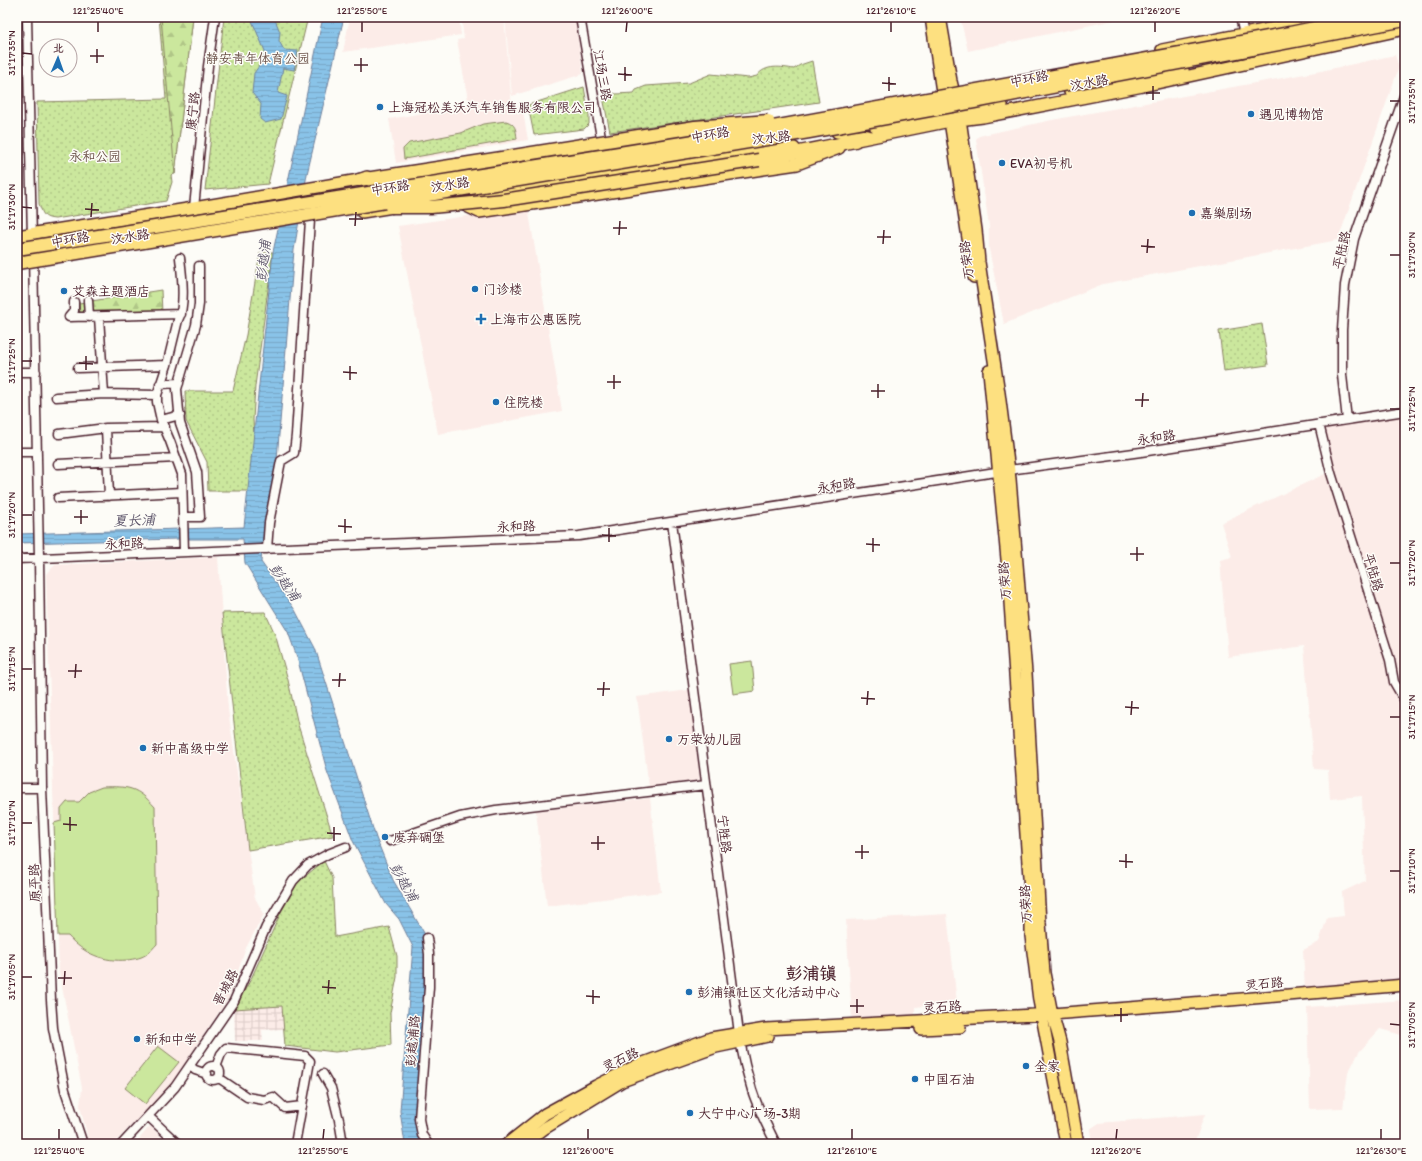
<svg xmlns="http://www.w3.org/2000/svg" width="1422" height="1161" font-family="Itim,'LXGW WenKai TC',sans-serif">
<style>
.built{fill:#fcece8}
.industrial{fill:url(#industrial-grid)}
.grass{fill:url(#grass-dots);stroke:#8a8364}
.forest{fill:url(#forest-firs);stroke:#8a8364}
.pitch{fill:#cbe79d;stroke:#8a8364}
.water{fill:url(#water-rules);stroke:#70819c}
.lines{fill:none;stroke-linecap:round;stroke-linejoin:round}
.minor-casing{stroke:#4a1f2b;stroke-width:11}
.major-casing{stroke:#4a1f2b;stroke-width:14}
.highway-casing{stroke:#4a1f2b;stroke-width:15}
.minor{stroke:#fdfcf7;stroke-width:8}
.major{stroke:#fde080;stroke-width:11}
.highway{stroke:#fde080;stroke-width:12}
.highway-bridge-casing{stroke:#4a1f2b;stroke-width:15;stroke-linecap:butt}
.highway-bridge{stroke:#fde080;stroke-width:12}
.ticks{fill:none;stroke:#4a1f2b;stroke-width:1.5}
.poi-dot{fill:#1f6fb2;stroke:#fdfcf7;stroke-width:1.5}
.labels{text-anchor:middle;stroke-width:3;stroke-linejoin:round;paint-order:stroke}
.park-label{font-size:13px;fill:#6a5148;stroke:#fdfcf7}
.street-label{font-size:13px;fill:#4a1f2b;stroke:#fdfcf7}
.poi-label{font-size:13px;fill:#4a1f2b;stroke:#fdfcf7;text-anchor:start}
.water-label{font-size:14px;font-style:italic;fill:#60586d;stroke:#fdfcf7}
.district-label{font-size:17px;font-weight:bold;fill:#4a1f2b;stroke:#fdfcf7}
.neatline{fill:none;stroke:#4a1f2b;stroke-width:1.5}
.ticks-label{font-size:10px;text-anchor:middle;fill:#4a1f2b}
</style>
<defs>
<pattern id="industrial-grid" width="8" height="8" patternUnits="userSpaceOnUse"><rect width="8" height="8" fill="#fcece8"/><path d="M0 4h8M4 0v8" fill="none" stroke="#dacac7"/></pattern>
<pattern id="grass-dots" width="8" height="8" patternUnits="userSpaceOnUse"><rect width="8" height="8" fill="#cbe79d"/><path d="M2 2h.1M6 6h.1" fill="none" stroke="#b0c687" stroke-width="1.8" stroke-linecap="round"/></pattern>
<pattern id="forest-firs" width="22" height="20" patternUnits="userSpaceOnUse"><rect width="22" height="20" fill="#cbe79d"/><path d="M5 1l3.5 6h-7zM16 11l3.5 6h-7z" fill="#b0c687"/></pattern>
<pattern id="water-rules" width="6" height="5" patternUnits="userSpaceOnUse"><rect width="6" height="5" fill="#89c3e8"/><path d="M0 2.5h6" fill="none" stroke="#78a7c7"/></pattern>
</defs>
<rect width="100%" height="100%" fill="#fdfcf7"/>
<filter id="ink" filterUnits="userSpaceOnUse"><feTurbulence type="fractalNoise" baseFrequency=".025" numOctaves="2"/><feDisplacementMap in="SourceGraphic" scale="8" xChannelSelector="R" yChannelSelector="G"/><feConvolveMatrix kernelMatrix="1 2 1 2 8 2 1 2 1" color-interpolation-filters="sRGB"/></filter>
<g filter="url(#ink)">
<path class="built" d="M350 17H459L461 35 343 52Z
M461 17H504L512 107 522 106 528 140 396 163 389 119 469 105 457 40 464 39Z
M505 17H575L583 74 512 96Z
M960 17H1129L968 51Z
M1395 55 1399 67 1338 240 1103 284 1004 324 989 249V226L976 139 979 136 1052 120 1321 71Z
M528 207 562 411 438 434 398 226Z
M1405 414V983L1305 991 1303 950 1319 942 1327 918 1344 916 1342 892 1365 881 1362 796 1330 799 1328 770 1314 769 1304 646 1228 657 1220 560 1232 557 1221 523 1327 473 1317 427Z
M218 557 228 709 255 898 264 914 246 948 229 997 168 1088 115 1142 109 1144H93L88 1139 80 1106 82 1088 59 972 46 574 55 565Z
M689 690 700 780 649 787 637 697Z
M650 798 661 892 547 906 536 811Z
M947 914 957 1003 915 1007V1015L852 1019 846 920Z
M1405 1000V1036L1380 1029 1359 1052 1348 1073 1343 1108 1310 1109 1307 1007Z
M1205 1114 1194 1144H1092L1090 1129 1099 1123Z
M150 1126 168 1144H135Z"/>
<path class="industrial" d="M282 1006 284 1029 262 1030 263 1041H235L234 1009Z"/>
<path class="grass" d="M159 17H193L175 174 171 175 172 182 166 201 55 219C43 218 43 214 39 204L37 102 166 99Z
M224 17H308L268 184 205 190Z
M1248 17H1275L1249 23Z
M812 61 819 102 610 132 603 97 609 92 616 94 634 93 636 90 646 86 689 83 711 74 748 78 757 76C765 64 782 67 794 69L800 65Z
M584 87 589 116V124L584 129 534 135 528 105Z
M506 121C516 124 516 130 517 139L404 159 403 149 409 143 461 133 483 124Z
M273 252 255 386 253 420 255 451 249 491H208L207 462 186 421 185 391H233L246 335 260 253Z
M1262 324 1268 365 1224 371 1219 331Z
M265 612 275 634 288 680 298 725 333 836 248 850 222 613Z
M324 861 332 878 335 937 389 927 397 956V977L390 1013 391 1045 335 1052 285 1046 282 1006 234 1009 251 979 281 912 298 882Z"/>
<path class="forest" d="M161 17H193L175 174Z
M161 290 162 313 80 314 79 303Z"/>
<path class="pitch" d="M752 661 755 691 733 694 729 664Z
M102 787C129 786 137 787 155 807L157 944C154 947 151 951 148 953 143 958 134 959 127 960 104 962 84 954 68 936H58L54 823 61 821V809L67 802H79L89 792Z
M158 1046 179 1062 145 1104 125 1088Z"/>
<path class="water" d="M253 17H274L280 32 279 41 284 50 298 51 294 70 283 68 278 93 287 96 281 119 265 123 260 119 261 104 252 93 254 73 262 62 265 51 252 21Z
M323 17H344L307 174 294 250 277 459 263 540 261 562 295 610 315 648 376 838 393 880 427 938 419 1119 428 1144H405L400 1111 413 947 399 919 386 904 353 841 327 771 297 657 288 632 245 563 243 539H178L17 543V534L244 527 273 252Z"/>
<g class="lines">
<g class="minor-casing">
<path id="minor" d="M27 17 32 238
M580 17 601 137
M1240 17 1244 34
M194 208 208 66 215 17
M33 255 39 558 42 788 51 1000 53 1028 65 1090 83 1144
M180 258C182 274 186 306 178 320L167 365 157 395V402L161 420 170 441 182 474 184 552
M88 300 89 317
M74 302V311L69 317 181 314
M99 317 104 394
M78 368 167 365
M17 372H36
M160 384 179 383
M56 397 104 394 157 395
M161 420 180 415
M1347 420 1342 375V330L1345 285 1354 239 1405 93
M1319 424 1331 473 1390 660 1394 682 1405 701
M106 428 109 496
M59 434 106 428 165 427
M17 452H37
M58 464 176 458
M58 498 182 492
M184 517H200L197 472 180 423 177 389 196 325 199 304V266
M672 522 740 1041C743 1058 747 1074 752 1090 758 1109 767 1126 776 1144
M267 549 269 523 281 461 294 453 296 435 310 220
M17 559 579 536 1009 470 1141 452 1405 411
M17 788H42
M390 841 460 817 496 810 706 785
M427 938 429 954V987L419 1119 422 1135 428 1144
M190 1066 195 1070 207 1074
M206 1073a7 7 0 1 1 14 0a7 7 0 1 1-14 0Z
M216 1067 221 1054 226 1048 305 1056 310 1061 295 1144
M323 1074 331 1088 339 1120 343 1144
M219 1078 247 1097 264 1100 273 1097 285 1108 302 1106
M148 1116 178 1144
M122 1144 175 1087 234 1001 266 927 293 881 308 865 328 854 346 847"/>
</g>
<g class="major-casing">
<path id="major" d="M931 17 942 92 946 102 950 121 974 277
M940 17 951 81 960 119 976 230 979 262 999 393 1010 479 1026 673 1040 923 1044 973 1051 1009 1060 1042 1078 1144
M1162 50 1330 17
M1070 92 1183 70
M966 112 1002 105
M875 126 949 115
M837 132 868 136
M646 141 724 130
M847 142 950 121 983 117 1143 86 1405 29
M371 181 387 183 456 171
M422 203 736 155 794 148
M460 203 479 212 797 164 839 148
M362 212 399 206
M17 236 194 208 359 180 367 177
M989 371 1007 559 1031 906V936L1039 1000 1066 1144
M921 1029 960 1027
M507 1144 545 1114 596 1086 638 1065 711 1038 766 1029 1052 1014 1218 1001 1405 985
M524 1144 545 1128 622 1081 716 1047 768 1036"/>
</g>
<g class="highway-casing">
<path id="highway" d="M759 160 855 141
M359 180 457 165"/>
</g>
<use href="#minor" class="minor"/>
<use href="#major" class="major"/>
<use href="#highway" class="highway"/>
<g class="highway-bridge-casing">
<path id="highway-bridge" d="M457 165 695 127 768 121
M391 207H431L504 200 759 160
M17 249 707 139 1290 33 1368 17
M17 263 809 132 974 102 1405 20"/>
</g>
<use href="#highway-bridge" class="highway-bridge"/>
</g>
</g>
<path class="ticks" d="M98 32V22M362 32V22M626 32 627 22M891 32V22M1155 32V22M22 53 32 54M90 56H104M97 63V49M354 65H368M361 72V58M618 74 632 75M625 81V67M882 83 896 84M889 91V77M1146 93H1160M1153 100V86M1390 101H1400M22 207 32 208M85 209 99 210M91 217 92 203M349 219H363M355 226 356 212M613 228H627M619 235 620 221M877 237H891M883 244 884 230M1141 246 1155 247M1147 253 1148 239M1390 255H1400M22 361H32M79 363 93 364M86 370V356M343 372 357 373M350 380V366M607 382H621M614 389V375M871 391H885M878 398V384M1135 400H1149M1142 407 1143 393M1390 409H1400M22 515H32M74 517H88M81 524V510M338 526 352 527M345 533V519M602 535 616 536M609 542V528M866 544 880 545M873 552V538M1130 554H1144M1137 561V547M1390 563H1400M22 669H32M68 671H82M75 678 76 664M332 680H346M339 687 340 673M597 689H610M603 696 604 682M861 698 875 699M867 705 868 691M1125 707 1139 708M1131 715 1132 701M1390 717H1400M22 823H32M63 824 77 825M70 831V817M327 833 341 834M334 841V827M591 843H605M598 850V836M855 852H869M862 859V845M1119 861 1133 862M1126 868V854M1390 871H1400M22 977H32M58 978H72M64 985 65 971M322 987 336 988M328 994 329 980M586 996 600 997M593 1004V990M850 1006H864M857 1013V999M1114 1015H1128M1121 1022V1008M1390 1024 1400 1025M59 1139V1129M323 1139 324 1129M588 1139V1129M852 1139V1129M1116 1139 1117 1129M1381 1139V1129"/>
<g class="poi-dot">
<circle cx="380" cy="107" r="4"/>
<circle cx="1251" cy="114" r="4"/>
<circle cx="1002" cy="163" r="4"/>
<circle cx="1192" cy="213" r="4"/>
<circle cx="475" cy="289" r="4"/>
<circle cx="64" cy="291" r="4"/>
<path d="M479 313h4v4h4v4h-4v4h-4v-4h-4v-4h4z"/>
<circle cx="496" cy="402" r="4"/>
<circle cx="669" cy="739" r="4"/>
<circle cx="143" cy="748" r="4"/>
<circle cx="385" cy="837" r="4"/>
<circle cx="689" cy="992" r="4"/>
<circle cx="137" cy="1039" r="4"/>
<circle cx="1026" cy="1066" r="4"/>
<circle cx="915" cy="1079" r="4"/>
<circle cx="690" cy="1113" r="4"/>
</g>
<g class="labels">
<g class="park-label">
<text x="258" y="63">静安青年体育公园</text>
<text x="95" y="161">永和公园</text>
</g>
<g class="street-label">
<text transform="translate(603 75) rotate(80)" y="5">江场三路</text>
<text transform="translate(1029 78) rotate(-11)" y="5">中环路</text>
<text transform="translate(1089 82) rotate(-10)" y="5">汶水路</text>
<text transform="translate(192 111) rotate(-84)" y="5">康宁路</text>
<text transform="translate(710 134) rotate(-10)" y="5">中环路</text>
<text transform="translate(771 137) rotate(-6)" y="5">汶水路</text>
<text transform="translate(450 184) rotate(-9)" y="5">汶水路</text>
<text transform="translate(390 187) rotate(-9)" y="5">中环路</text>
<text transform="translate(130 236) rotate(-9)" y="5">汶水路</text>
<text transform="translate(70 239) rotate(-10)" y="5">中环路</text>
<text transform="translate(1341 250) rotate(-77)" y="5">平陆路</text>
<text transform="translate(966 260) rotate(-97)" y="5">万荣路</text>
<text transform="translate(1156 437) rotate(-9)" y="5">永和路</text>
<text transform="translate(836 485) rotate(-9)" y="5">永和路</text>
<text transform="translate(516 526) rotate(-2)" y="5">永和路</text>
<text transform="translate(124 543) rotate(-2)" y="5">永和路</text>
<text transform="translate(1374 572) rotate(73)" y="5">平陆路</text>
<text transform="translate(1004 581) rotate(-94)" y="5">万荣路</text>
<text transform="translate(725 834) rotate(83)" y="5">宁胜路</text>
<text transform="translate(34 883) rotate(-92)" y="5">原平路</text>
<text transform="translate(1025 904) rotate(-93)" y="5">万荣路</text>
<text transform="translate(1264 983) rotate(-5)" y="5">灵石路</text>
<text transform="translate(225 987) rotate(-63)" y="5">晋城路</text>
<text transform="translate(942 1006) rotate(-3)" y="5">灵石路</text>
<text transform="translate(412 1041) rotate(-85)" y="5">彭越浦路</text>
<text transform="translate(620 1059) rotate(-25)" y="5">灵石路</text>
</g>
<g class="poi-label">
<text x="388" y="112">上海冠松美沃汽车销售服务有限公司</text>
<text x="1259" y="119">遇见博物馆</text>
<text x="1010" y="168">EVA初号机</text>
<text x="1200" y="218">嘉樂剧场</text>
<text x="483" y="294">门诊楼</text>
<text x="72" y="296">艾森主题酒店</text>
<text x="490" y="324">上海市公惠医院</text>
<text x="504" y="407">住院楼</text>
<text x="677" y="744">万荣幼儿园</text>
<text x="151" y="753">新中高级中学</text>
<text x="393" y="842">废弃碉堡</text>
<text x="697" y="997">彭浦镇社区文化活动中心</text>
<text x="145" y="1044">新和中学</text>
<text x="1034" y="1071">全家</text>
<text x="923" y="1084">中国石油</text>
<text x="698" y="1118">大宁中心广场-3期</text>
</g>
<g class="water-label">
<text transform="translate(263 261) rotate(-84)" y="5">彭越浦</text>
<text transform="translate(134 520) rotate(-2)" y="5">夏长浦</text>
<text transform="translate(285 582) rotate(55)" y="5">彭越浦</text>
<text transform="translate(404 882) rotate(60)" y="5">彭越浦</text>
</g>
<g class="district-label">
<text x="811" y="979">彭浦镇</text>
</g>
</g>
<rect width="1422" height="1161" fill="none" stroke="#fdfcf7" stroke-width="44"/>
<g transform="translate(58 58) rotate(2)"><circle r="19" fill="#fdfcf7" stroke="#b5a4a5"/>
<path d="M0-3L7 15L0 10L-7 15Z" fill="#1f6fb2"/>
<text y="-6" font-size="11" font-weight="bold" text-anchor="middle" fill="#4a1f2b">北</text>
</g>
<rect x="22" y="22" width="1378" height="1117" class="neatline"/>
<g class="ticks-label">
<text x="98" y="14">121°25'40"E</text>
<text x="362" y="14">121°25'50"E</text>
<text x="627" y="14">121°26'00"E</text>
<text x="891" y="14">121°26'10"E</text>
<text x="1155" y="14">121°26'20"E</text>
<text transform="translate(11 53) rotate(-90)" y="4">31°17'35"N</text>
<text transform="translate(1411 101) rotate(-90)" y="4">31°17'35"N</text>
<text transform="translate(11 207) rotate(-90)" y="4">31°17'30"N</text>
<text transform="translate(1411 255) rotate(-90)" y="4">31°17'30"N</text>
<text transform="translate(11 361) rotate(-90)" y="4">31°17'25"N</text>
<text transform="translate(1411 409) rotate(-90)" y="4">31°17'25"N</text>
<text transform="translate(11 515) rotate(-90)" y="4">31°17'20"N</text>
<text transform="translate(1411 563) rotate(-90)" y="4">31°17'20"N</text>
<text transform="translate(11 669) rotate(-90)" y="4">31°17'15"N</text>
<text transform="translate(1411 717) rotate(-90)" y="4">31°17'15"N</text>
<text transform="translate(11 823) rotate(-90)" y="4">31°17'10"N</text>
<text transform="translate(1411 871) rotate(-90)" y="4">31°17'10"N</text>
<text transform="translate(11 977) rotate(-90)" y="4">31°17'05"N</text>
<text transform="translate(1411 1025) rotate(-90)" y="4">31°17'05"N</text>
<text x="59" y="1154">121°25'40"E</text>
<text x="323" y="1154">121°25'50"E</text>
<text x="588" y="1154">121°26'00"E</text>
<text x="852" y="1154">121°26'10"E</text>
<text x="1116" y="1154">121°26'20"E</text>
<text x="1381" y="1154">121°26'30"E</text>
</g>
</svg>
